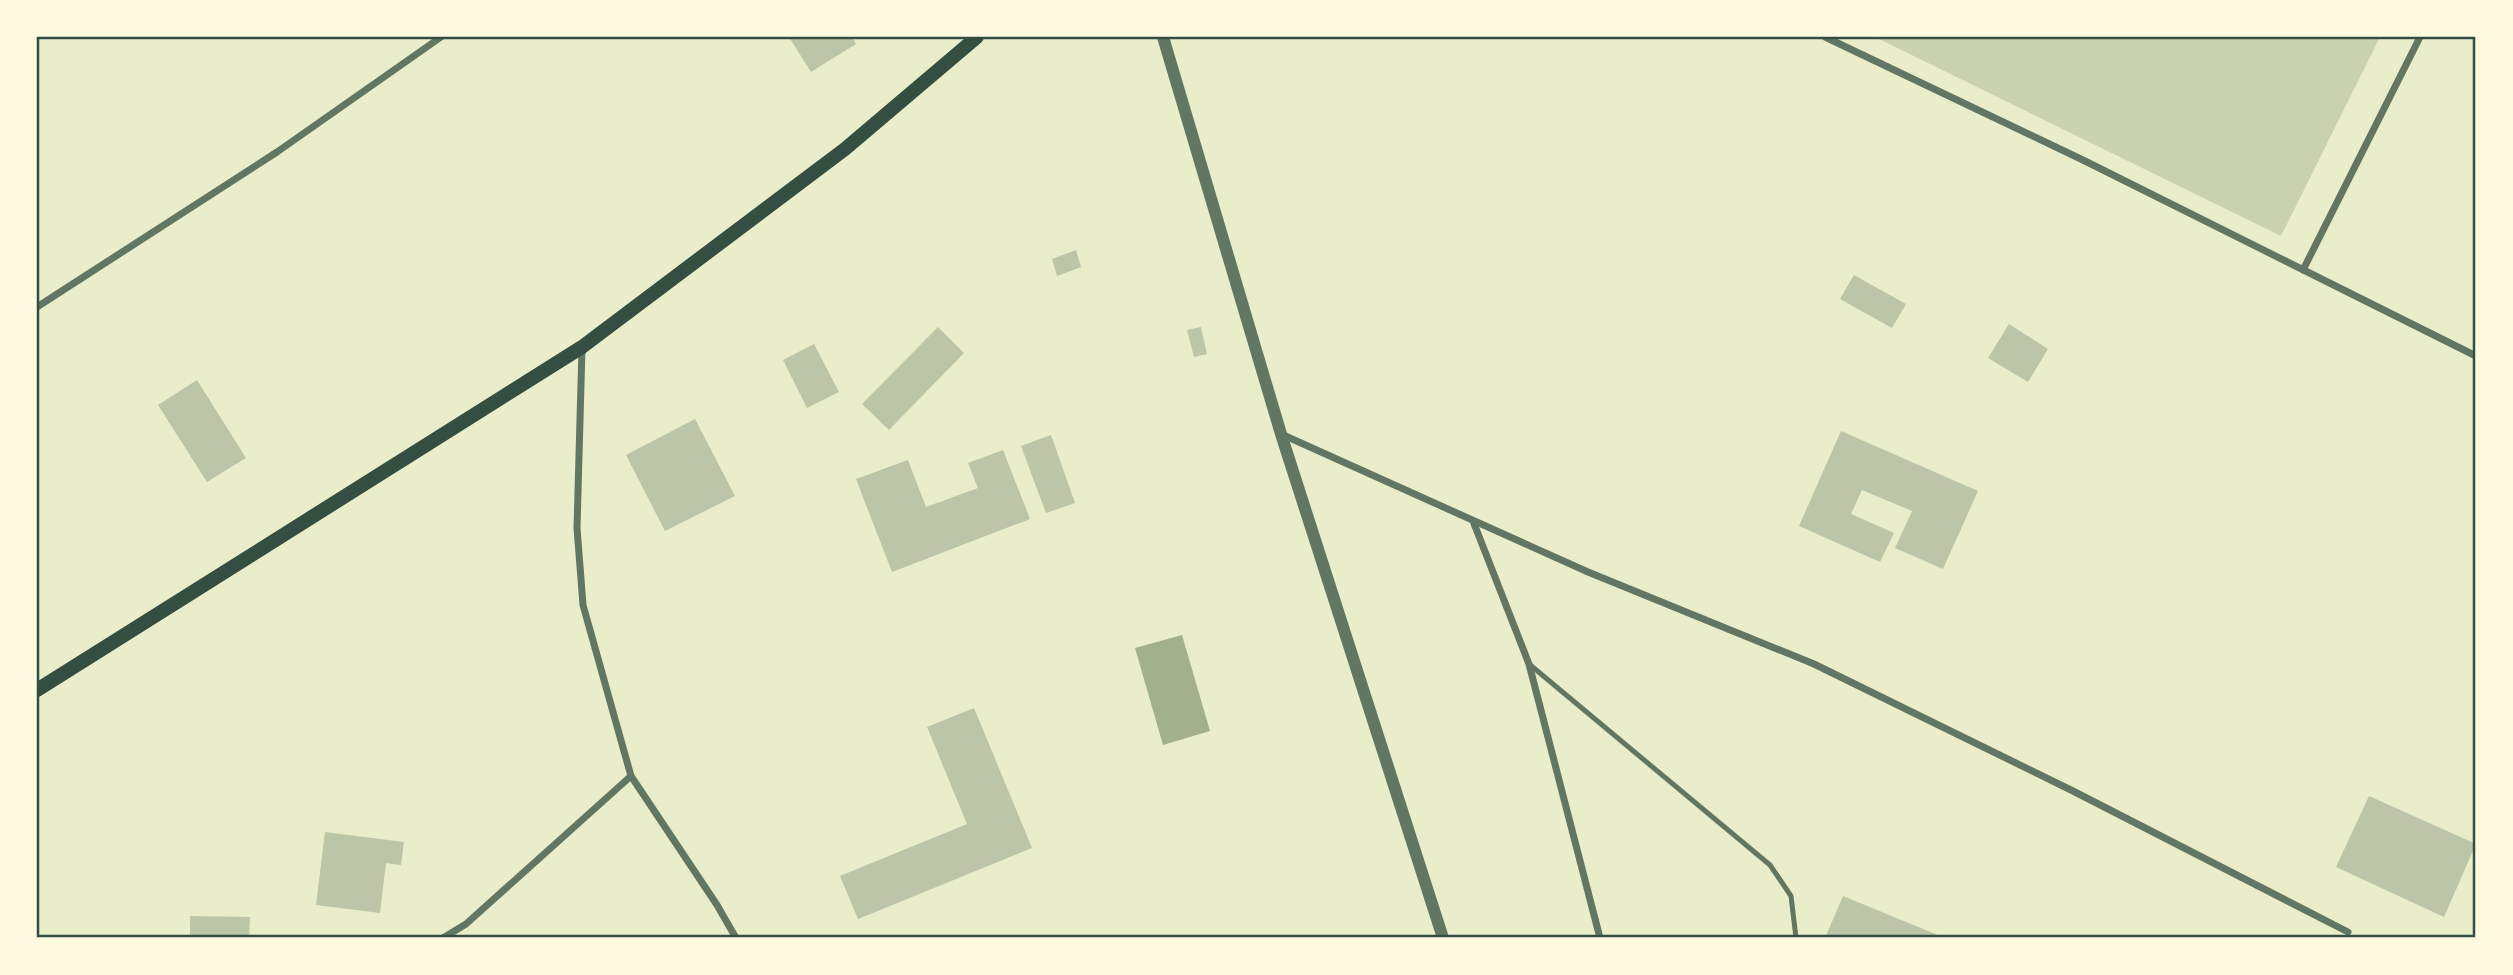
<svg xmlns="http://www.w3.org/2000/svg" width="2513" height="975" font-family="'Varela Round',sans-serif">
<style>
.green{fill:#cad2ad}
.water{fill:#a3b18a}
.building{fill:#bcc5a7}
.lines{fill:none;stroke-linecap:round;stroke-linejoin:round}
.service{stroke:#617663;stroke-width:5}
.minor{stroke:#617663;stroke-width:7}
.tertiary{stroke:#617663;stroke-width:12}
.secondary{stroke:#344e41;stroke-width:14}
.neatline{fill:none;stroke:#344e41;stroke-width:2.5}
</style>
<rect width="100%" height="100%" fill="#e9edc9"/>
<path class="green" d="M1875 37H2380L2281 236Z"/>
<path class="water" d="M1182 635 1210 731 1163 745 1135 648Z"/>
<path class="building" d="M789 37H852L856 44 811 72Z
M1076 250 1081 267 1057 276 1052 259Z
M1854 275 1906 304 1892 328 1840 299Z
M2009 324 2048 349 2028 382 1988 358Z
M938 327 964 353 889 430 862 404Z
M1201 327 1207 354 1194 357 1187 330Z
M814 344 839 392 807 408 783 360Z
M197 380 246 458 207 482 158 405Z
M695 419 735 496 665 531 626 455Z
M1841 431 1978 491 1943 569 1895 548 1912 511 1862 490 1851 514 1894 533 1880 562 1799 526Z
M1051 435 1075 503 1046 513 1021 446Z
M1003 450 1030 519 892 572 856 479 908 460 926 507 978 488 968 463Z
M974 708 1032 848 858 919 840 876 967 824 927 727Z
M2369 796 2476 844 2444 917 2336 867Z
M325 832 404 842 401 865 386 863 380 913 316 905Z
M1843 896 1945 938H1825Z
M190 916 250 917 249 938H190Z"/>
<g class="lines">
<path class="service" d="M1529 664 1770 865 1791 896 1796 938"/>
<path class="minor" d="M1825 37 2085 161 2476 356
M2303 270 2420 37
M37 307 277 152 441 37
M582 348 577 528 583 605 631 776 717 905 736 938
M1281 434 1588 572 1814 664 2073 791 2348 932
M1473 521 1529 664 1600 938
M443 938 466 924 631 776"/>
<path class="tertiary" d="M1163 37 1281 434 1443 938"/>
<path class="secondary" d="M37 690 582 347 845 149 977 37"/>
</g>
<rect width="2513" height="975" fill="none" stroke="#fefae0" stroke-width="77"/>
<rect x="38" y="38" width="2436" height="898" class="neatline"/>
</svg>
